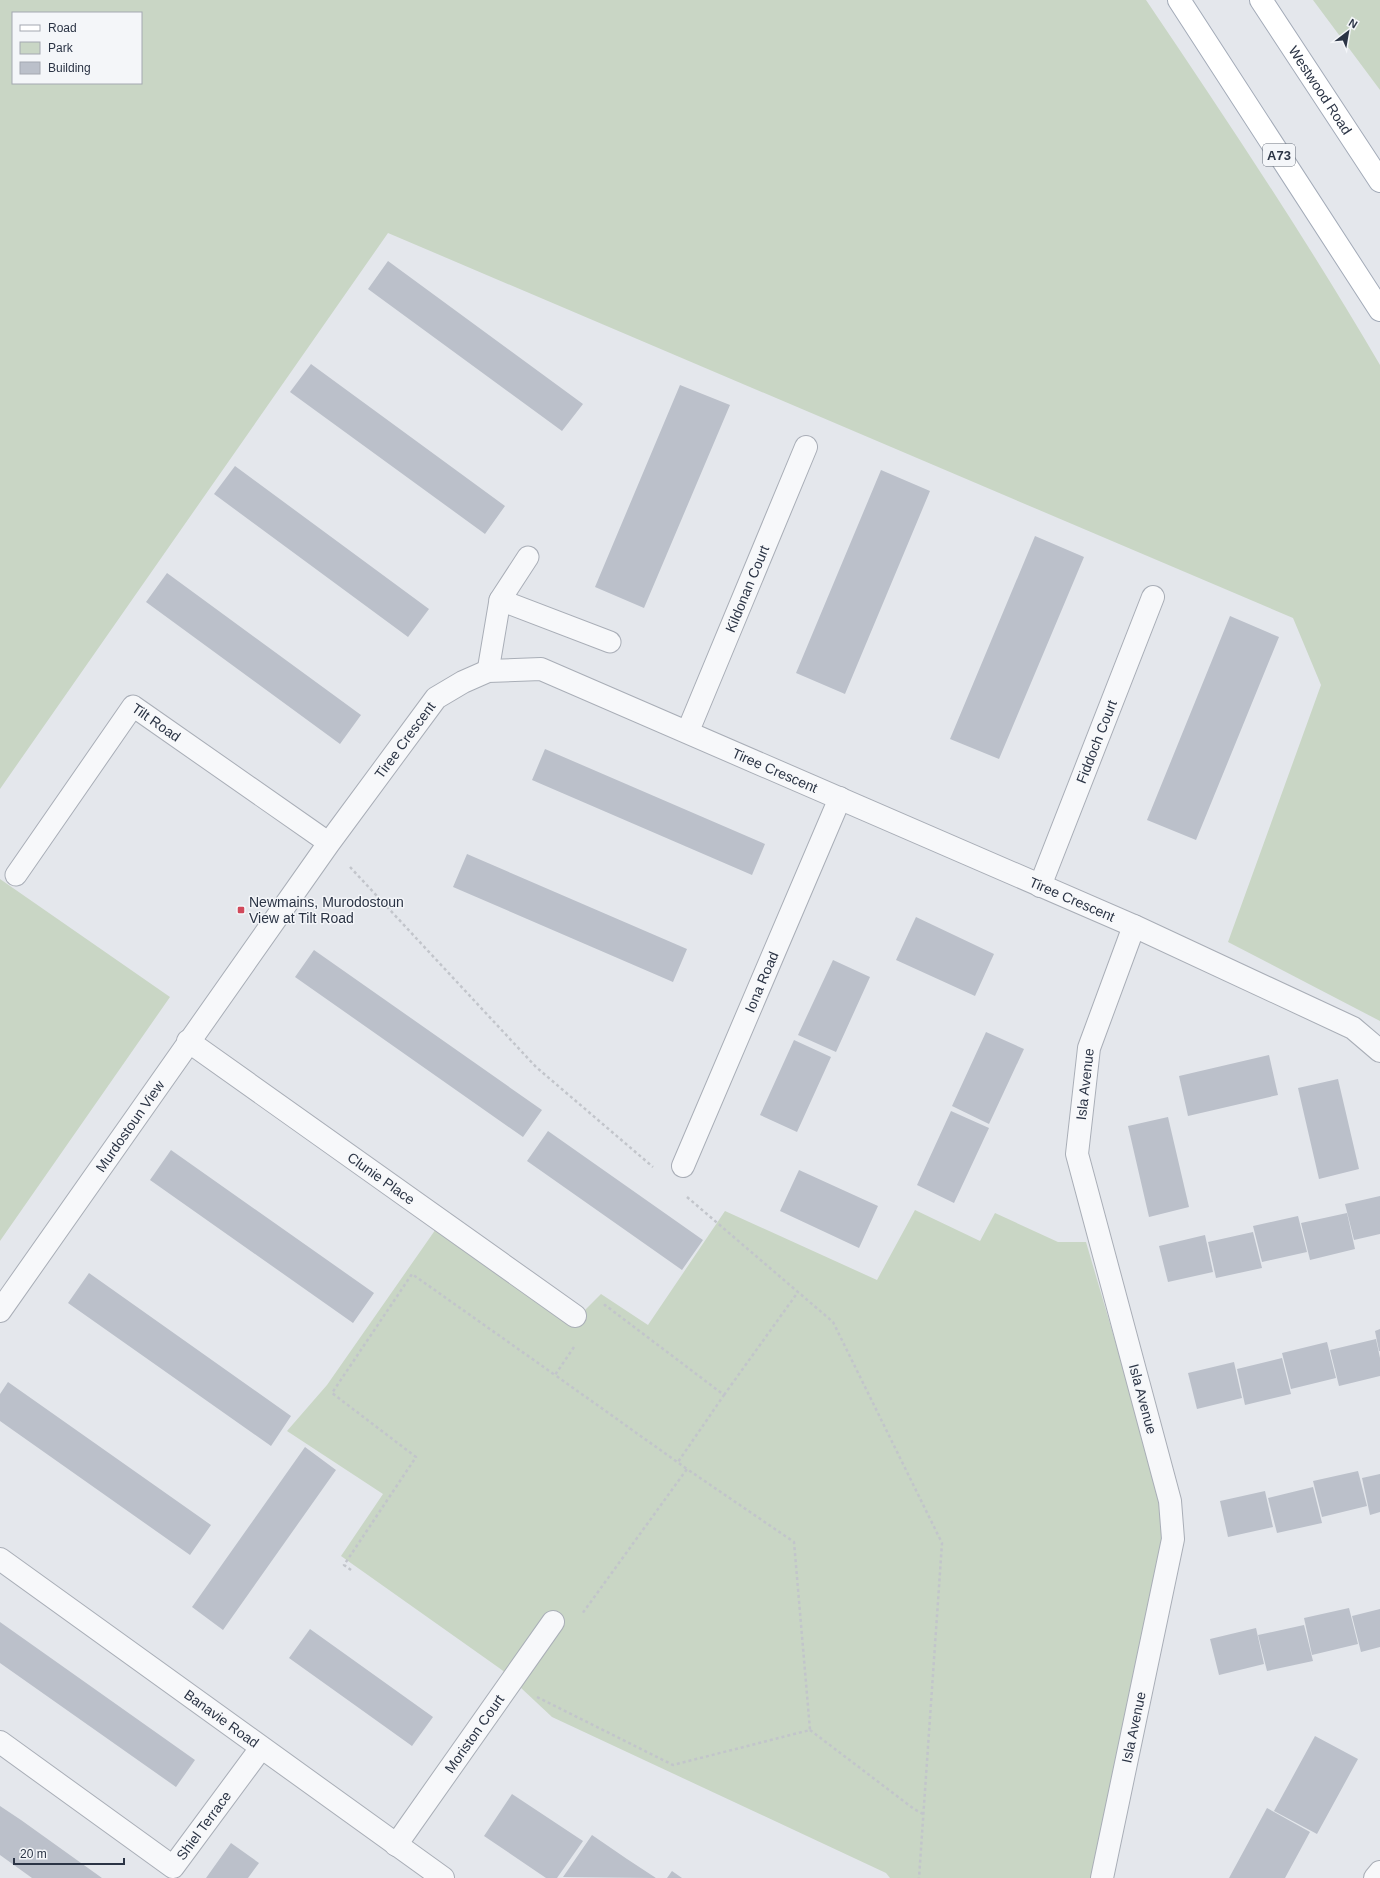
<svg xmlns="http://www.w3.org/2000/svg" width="1380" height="1878" font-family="Arial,sans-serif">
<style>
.green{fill:#c9d6c5;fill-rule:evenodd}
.building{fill:#bbc0ca}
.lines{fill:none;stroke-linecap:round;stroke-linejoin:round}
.service-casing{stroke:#a9aeb7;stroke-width:23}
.minor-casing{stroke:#a9aeb7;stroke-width:24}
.primary-casing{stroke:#a3abb8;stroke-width:24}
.path{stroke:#c2c5cb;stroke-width:2.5;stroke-dasharray:3 3;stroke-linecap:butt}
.service{stroke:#f7f8fa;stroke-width:21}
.minor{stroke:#f7f8fa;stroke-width:22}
.primary{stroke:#fff;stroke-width:22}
.poi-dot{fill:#d1495b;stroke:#f4f6f9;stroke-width:1.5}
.labels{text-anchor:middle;stroke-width:3;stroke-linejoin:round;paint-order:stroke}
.shield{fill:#f4f6f9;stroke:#676e7b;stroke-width:1}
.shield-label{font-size:13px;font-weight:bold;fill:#2b3445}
.street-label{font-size:14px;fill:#2b3445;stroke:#f4f6f9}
.poi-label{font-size:14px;fill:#2b3445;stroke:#f4f6f9;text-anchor:start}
</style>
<rect width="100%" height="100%" fill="#e4e7ec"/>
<path class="green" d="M0 0H1146C1227 120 1307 240 1380 365V1021L1228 942 1321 685 1293 618 388 233 0 789ZM13 13H141V83H13Z
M1313 0H1380V90Z
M0 879 170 997 0 1241Z
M915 1210 980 1241 995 1213 1058 1242H1086L1163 1504 1165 1540 1093 1878H890L886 1873 552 1717 502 1670 341 1556 383 1494 287 1431 327 1385 438 1226 572 1323 601 1294 648 1325 725 1211 877 1280Z"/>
<path class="building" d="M388 261 583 404 562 431 368 289Z
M311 364 505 506 485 534 290 392Z
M680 385 730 405 644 608 595 587Z
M235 466 429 609 408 637 214 494Z
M881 470 930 491 845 694 796 673Z
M1035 536 1084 557 999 759 950 739Z
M167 573 361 715 340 744 146 602Z
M1230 616 1279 637 1196 840 1147 820Z
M545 749 765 844 752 875 532 780Z
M467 854 687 949 673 982 453 887Z
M916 917 994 954 975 996 896 960Z
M314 950 542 1110 523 1137 295 977Z
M833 960 870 977 836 1052 798 1035Z
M986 1032 1024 1049 989 1124 952 1106Z
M794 1040 831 1057 797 1132 760 1115Z
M1269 1055 1278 1095 1188 1116 1179 1076Z
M1338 1079 1359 1169 1319 1179 1298 1088Z
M951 1111 989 1128 954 1203 917 1185Z
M1168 1117 1189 1207 1149 1217 1128 1126Z
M548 1131 703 1240 682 1270 527 1161Z
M171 1150 374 1293 353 1323 150 1180Z
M799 1170 878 1206 859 1248 780 1211Z
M1380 1196V1234L1354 1240 1345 1204Z
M1347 1213 1355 1249 1310 1260 1301 1223Z
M1298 1216 1307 1252 1262 1262 1253 1226Z
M1253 1232 1262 1268 1216 1278 1208 1242Z
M1205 1235 1213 1272 1168 1282 1159 1246Z
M89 1273 291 1416 271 1446 68 1303Z
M1380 1329V1351H1379L1375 1331Z
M1376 1339 1380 1358V1376L1339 1386 1330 1350Z
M1327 1342 1336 1378 1291 1389 1282 1353Z
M1282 1358 1291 1394 1245 1405 1237 1369Z
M1234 1362 1242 1398 1197 1409 1188 1373Z
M8 1382 211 1525 190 1555 0 1421V1394Z
M305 1447 336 1470 223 1630 192 1607Z
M1358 1471 1367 1506 1322 1517 1313 1481Z
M1380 1474V1512L1370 1515 1362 1478Z
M1313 1487 1322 1523 1277 1533 1268 1498Z
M1265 1491 1273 1527 1228 1537 1220 1501Z
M1349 1608 1358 1644 1312 1655 1304 1618Z
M1380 1609V1647L1361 1652 1352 1616Z
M0 1622 195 1760 176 1787 0 1663Z
M1304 1625 1313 1661 1267 1671 1258 1635Z
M1256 1628 1264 1664 1219 1675 1210 1639Z
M310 1629 433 1717 412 1746 289 1658Z
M1315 1736 1358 1759 1317 1834 1274 1811Z
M512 1794 583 1841 557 1878H546L484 1836Z
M0 1806 21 1820 102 1878H32L0 1855Z
M1267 1808 1310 1832 1285 1878H1229Z
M592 1835 627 1859 656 1878 563 1877Z
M231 1843 259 1863 248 1878H206Z
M672 1871 682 1878H667Z"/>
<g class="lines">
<g class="service-casing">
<g id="service">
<path d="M500 600 528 557"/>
<path d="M488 671 500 600 610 642"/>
<path id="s1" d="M16 875 133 706 329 843"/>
</g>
</g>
<g class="minor-casing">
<g id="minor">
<path id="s2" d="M688 731 806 447"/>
<path id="s3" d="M1040 886 1153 597"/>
<path id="s4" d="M188 1041 575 1316"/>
<path id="s5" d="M683 1166 840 798"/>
<path id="s6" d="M0 1311 329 843 436 698 463 682 488 671 541 669 1134 926 1353 1028 1380 1051"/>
<path id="s7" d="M0 1559 443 1878"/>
<path id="s8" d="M0 1742 173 1867 261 1748"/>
<path id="s9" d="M396 1845 553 1622"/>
<path id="s10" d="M1102 1878 1173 1539 1170 1501 1077 1154 1089 1048 1134 926"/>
<path d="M1375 1878 1380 1872"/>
</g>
</g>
<g class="primary-casing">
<g id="primary">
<path d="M1179 0 1380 310"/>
<path id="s11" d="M1261 0 1380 181"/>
</g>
</g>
<path class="path" d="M350 867 536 1067 653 1167
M687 1197 833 1322 942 1543 919 1878
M604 1306 605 1305 724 1395 678 1462
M574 1347 555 1375 687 1469
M724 1395 798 1292
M351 1570 344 1565 416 1457 332 1393 412 1274 555 1375
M537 1697 673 1765 810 1730 794 1542 687 1469 582 1614
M810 1730 914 1809 923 1814"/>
<use href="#service" class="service"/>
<use href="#minor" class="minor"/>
<use href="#primary" class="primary"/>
</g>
<rect class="poi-dot" x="237" y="906" width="8" height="8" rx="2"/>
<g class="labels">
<rect class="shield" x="1263" y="144" width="32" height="22" rx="3"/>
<g class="shield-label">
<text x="1279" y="160">A73</text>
</g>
<g class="street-label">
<text dy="5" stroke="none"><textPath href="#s11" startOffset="108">Westwood Road</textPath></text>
<text dy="5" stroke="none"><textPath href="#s2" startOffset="154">Kildonan Court</textPath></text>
<text dy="5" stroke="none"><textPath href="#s1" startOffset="234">Tilt Road</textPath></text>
<text dy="5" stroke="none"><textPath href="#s6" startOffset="700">Tiree Crescent</textPath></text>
<text dy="5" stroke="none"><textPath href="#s3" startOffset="155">Fiddoch Court</textPath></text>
<text dy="5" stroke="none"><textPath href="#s6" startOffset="1119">Tiree Crescent</textPath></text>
<text dy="5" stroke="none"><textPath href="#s6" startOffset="1443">Tiree Crescent</textPath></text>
<text dy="5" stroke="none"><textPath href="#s5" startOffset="200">Iona Road</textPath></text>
<text dy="5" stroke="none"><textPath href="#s10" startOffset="814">Isla Avenue</textPath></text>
<text dy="5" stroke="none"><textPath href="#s6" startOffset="226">Murdostoun View</textPath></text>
<text dy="5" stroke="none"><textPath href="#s4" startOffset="237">Clunie Place</textPath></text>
<text transform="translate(1143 1399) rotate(75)" y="5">Isla Avenue</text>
<text dy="5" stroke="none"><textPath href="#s7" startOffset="273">Banavie Road</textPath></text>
<text dy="5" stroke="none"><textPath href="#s10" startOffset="154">Isla Avenue</textPath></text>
<text dy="5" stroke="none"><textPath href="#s9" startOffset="136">Moriston Court</textPath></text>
<text dy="5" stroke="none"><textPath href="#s8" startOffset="265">Shiel Terrace</textPath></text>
</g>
<g class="poi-label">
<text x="249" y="907">Newmains, Murodostoun<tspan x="249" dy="16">View at Tilt Road</tspan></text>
</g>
</g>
<rect x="12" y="12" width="130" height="72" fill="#f4f6f9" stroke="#a4a8b1"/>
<rect x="20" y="25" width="20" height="6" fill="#ffffff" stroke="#a4a8b1"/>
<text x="48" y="32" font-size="12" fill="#2b3445">Road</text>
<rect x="20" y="42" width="20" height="12" fill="#c9d6c5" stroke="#a4a8b1"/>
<text x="48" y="52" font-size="12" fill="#2b3445">Park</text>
<rect x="20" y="62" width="20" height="12" fill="#bbc0ca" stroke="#a4a8b1"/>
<text x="48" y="72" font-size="12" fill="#2b3445">Building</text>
<g transform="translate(1348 32) rotate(31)" stroke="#f4f6f9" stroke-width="3" paint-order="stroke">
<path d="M0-3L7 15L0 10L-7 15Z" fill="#2b3445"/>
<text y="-6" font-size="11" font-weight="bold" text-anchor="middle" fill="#2b3445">N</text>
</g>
<path d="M14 1858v6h110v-6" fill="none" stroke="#2b3445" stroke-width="2"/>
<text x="20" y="1858" font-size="12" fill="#2b3445" stroke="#f4f6f9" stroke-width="3" paint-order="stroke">20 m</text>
</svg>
